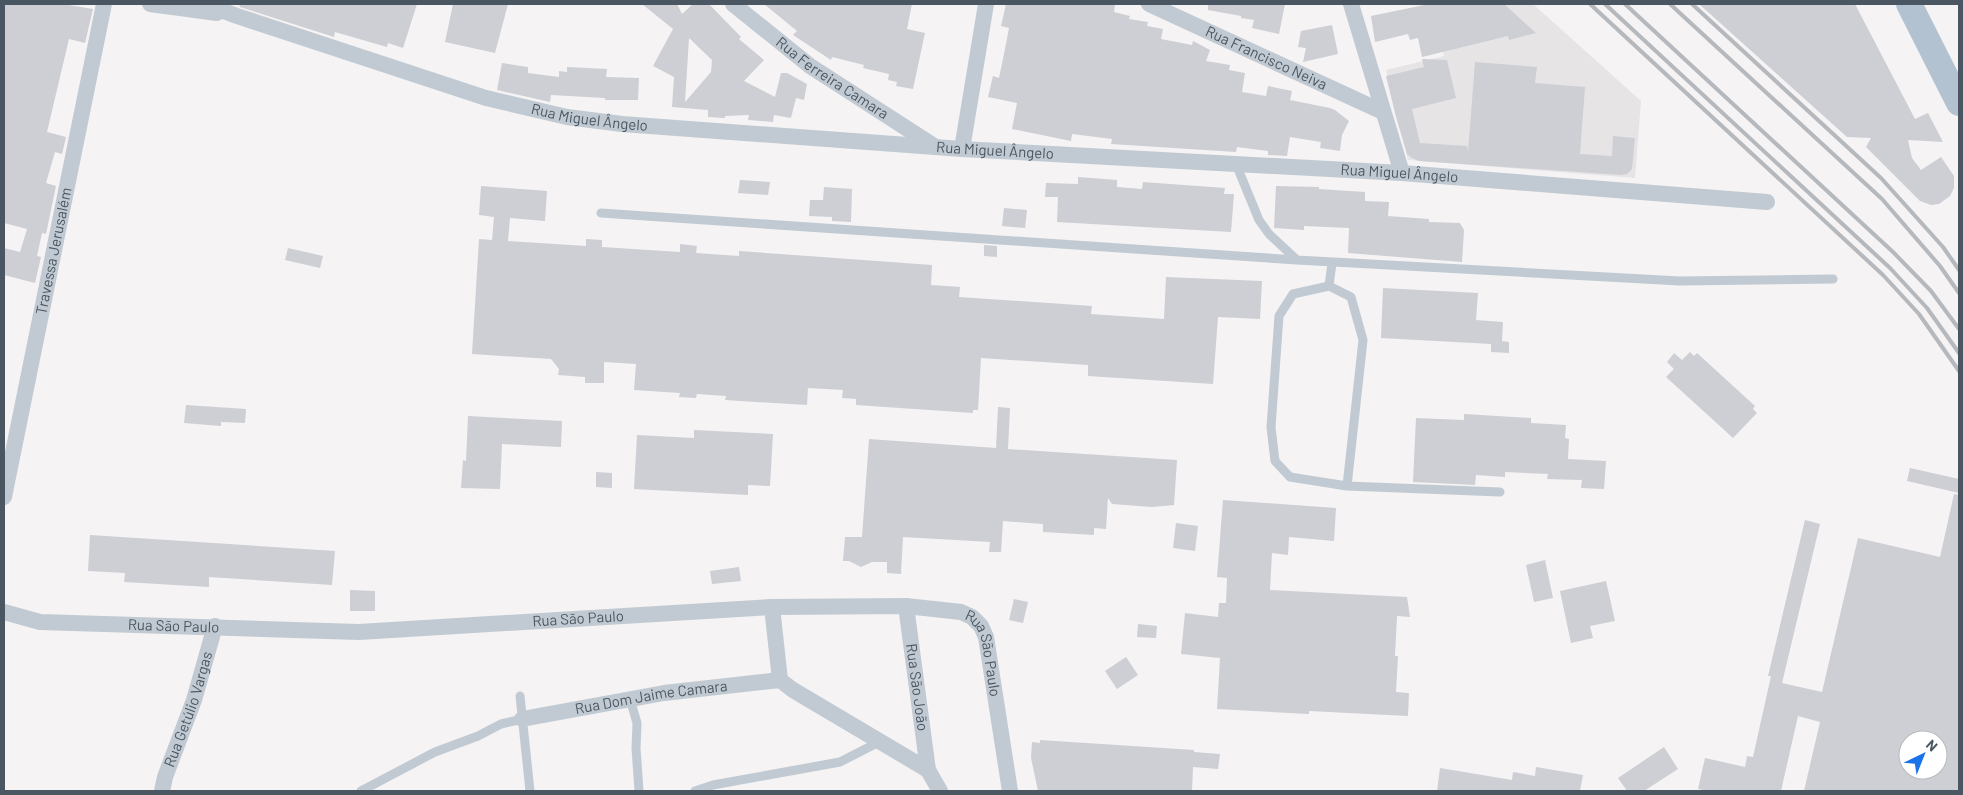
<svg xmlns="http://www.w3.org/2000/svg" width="1963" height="795" font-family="Barlow,sans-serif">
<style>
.education{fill:#e6e4e5}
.building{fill:#cdcfd5;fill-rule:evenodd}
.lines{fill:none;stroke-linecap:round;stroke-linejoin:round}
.lane{stroke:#c1cad2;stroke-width:9}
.street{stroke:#c1cad2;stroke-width:16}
.primary{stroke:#b3c2d1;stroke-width:26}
.rail{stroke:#b5b8bd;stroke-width:4}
.labels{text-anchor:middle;stroke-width:5;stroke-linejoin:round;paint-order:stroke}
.street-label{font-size:15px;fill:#4a5661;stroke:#fff}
</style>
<rect width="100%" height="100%" fill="#f5f3f3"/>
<path class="education" d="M1432 4H1533L1641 101 1635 178 1408 160 1386 70 1444 56Z"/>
<path class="building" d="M4 4H63L93 9 85 43 69 39 47 132 66 137 62 154 55 152 46 183 56 186 46 234 42 233 37 256 41 257 35 283 4 275V248L20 252 27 229 4 223Z
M239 4H417L403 48 388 43 387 47 335 32 334 37 240 7Z
M453 4H508L495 53 445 42Z
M642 4H677L682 14 693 4H709L741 37 739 39 764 60 744 81 775 97 781 73H787L807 84 804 100 796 98 791 118 774 115 773 122 748 120 749 115 725 116V118L708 117V110L672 107 674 77 653 66 673 29ZM689 38 712 60 711 72 685 102Z
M764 4H912L907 29 925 33 913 89 896 86 897 82 888 80 889 74 863 68 864 65 832 57 831 60 793 35 797 31Z
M1006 4H1115L1114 12 1130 16 1129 19 1148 22 1147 26 1163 29 1161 39 1192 45 1193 41 1210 50 1206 61 1230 65 1229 70 1245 73 1242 92 1266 96 1268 86 1292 91 1290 100 1330 108 1335 110 1349 121 1342 135 1340 151 1320 148 1321 142 1290 137 1287 156 1268 155V151L1237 147 1236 152 1111 144 1112 139 1072 134 1071 141 1012 129 1017 103 988 97 993 76 999 78 1005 49 1009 28 1001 26Z
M1208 4H1285L1279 34 1252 28 1254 20 1241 18V16L1208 10Z
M1429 4H1504L1536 33 1509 40 1508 36 1422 57 1418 38 1410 40 1408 34 1375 42 1371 16Z
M1699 4H1855L1915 119 1928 113 1943 142 1908 140 1912 158 1921 170 1941 157 1954 176V188L1950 196 1939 204 1931 205 1920 201 1866 147 1871 138 1847 137Z
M1332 25 1338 54 1303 62 1306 48 1298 47 1301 31Z
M1422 59 1447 60 1456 98 1412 109 1420 143 1467 146 1468 152 1475 62 1537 67 1535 83 1585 87 1580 154 1612 156 1613 136 1635 138 1632 169 1627 174 1621 175 1419 161 1412 158 1407 154 1396 117 1386 76 1424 67Z
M502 63 528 67V73L559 77V71L567 72V67L607 69 606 77 639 78 638 100H605V98L551 95 550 102 497 90Z
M1078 177 1117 180V187L1142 189 1143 182 1225 188 1224 194H1234L1231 232 1057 222 1058 197H1045L1046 183 1078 184Z
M740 180 770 182 768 195 738 193Z
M481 186 547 191 545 221 510 218 508 241 586 246V239L602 240V247L680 252V244L697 246 696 253 739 256V251L932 265 931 285 960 287 959 297 1092 306 1091 314 1164 319 1166 277 1262 281 1260 319 1218 317 1213 384 1088 376V365L981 358 978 410H973V413L856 405V399L842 398 843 390 808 388 807 405 725 400 726 396 697 394 696 398 679 397 680 393 634 390 636 364 604 362V383H585V377L558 375 559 369 551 359 472 354 479 239 492 240 494 217 479 215Z
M1276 186 1319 187V189L1365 192V201L1389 202 1388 216 1429 219V222L1460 223 1464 230 1462 262 1348 253 1349 228 1304 226V230L1274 228Z
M824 187 852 189 851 222 832 221V217L809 216 810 200H823Z
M1004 208 1027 210 1025 228 1002 226Z
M984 245 997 246V257L984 256Z
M288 248 323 256 320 268 285 260Z
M1383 288 1478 293 1476 320 1503 322 1502 341 1509 342V353L1491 352V344L1381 338Z
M1690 352 1694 356 1697 353 1755 406 1753 409 1757 413 1733 438 1666 377 1674 369 1667 362 1674 353 1682 360Z
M186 405 246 409 245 423 221 422V426L184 423Z
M998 407 1010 408 1008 449 1177 460 1174 505 1152 507 1112 504 1108 498 1106 529 1094 528V535L1043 532V524L1003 521 1001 552H989L990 542 903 537 901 574 887 573V562H872L861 567 849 561H843L845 537H862L869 439 996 448Z
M1464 414 1531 418V423L1566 425 1565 438 1569 439 1568 459 1606 461 1604 489 1581 488 1582 480 1547 479 1548 474 1505 472V477L1476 475 1475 485 1413 482 1416 418 1464 420Z
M468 416 562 421 561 447 502 444 500 489 461 488 463 460 466 461Z
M694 430 773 434 770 486 748 485V495L634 489 637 435 694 438Z
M1910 468 1959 479V493L1907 481Z
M596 472 612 473V488L596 487Z
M1954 494 1959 495V791H1804L1820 722 1798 716 1781 791H1709L1698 789 1705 758 1745 767 1747 756 1753 757 1771 676H1768L1805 520 1820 524 1782 683 1822 692 1858 538 1940 557ZM1908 740H1938V770H1908Z
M1223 500 1336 508 1334 541 1289 537 1288 555 1272 553 1270 590 1407 597 1410 617 1397 616 1395 656H1398L1396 692 1409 693 1408 716 1309 711V714L1217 709 1220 658 1181 654 1185 613 1218 617 1219 603H1226L1227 578 1217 577Z
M1176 523 1198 526 1195 551 1173 548Z
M90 535 335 551 332 585 209 577V587L124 582 125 573 88 571Z
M1545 560 1553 598 1534 602 1526 565Z
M739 567 741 581 712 584 710 571Z
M1606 581 1615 621 1590 626 1593 638 1571 643 1560 591Z
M350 590 375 591V611H350Z
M1014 599 1028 602 1023 623 1009 620Z
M1138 624 1157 626 1156 638 1137 637Z
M1126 657 1138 675 1117 689 1105 671Z
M1040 740 1194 750V752L1220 754 1218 769 1193 767 1192 791H1038L1031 758 1032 742 1040 743Z
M1664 747 1678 769 1644 791H1627L1618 778Z
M1536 767 1583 775 1580 791H1437L1440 768 1512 780 1513 772 1535 776Z"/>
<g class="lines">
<path class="lane" d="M1236 164 1259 220 1269 234 1297 260 1680 281 1833 279
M601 213 1297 260
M1329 286 1332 263
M1347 486 1363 340 1351 297 1329 286 1293 294 1279 316 1271 427 1275 461 1290 477 1347 486 1500 492
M520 696 530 791
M630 699 637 723 636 748 639 791
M361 791 435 752 478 736 501 724 522 719
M695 791 713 785 840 762 879 742"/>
<g class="street">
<path d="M150 4 217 13"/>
<path id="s1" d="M205 4 237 16 486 98 567 117 622 124 962 149 1402 173 1767 202"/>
<path id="s2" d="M733 4 810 66 934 146"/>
<path id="s3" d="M1149 4 1383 112"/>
<path d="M1351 4 1402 173"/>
<path d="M962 149 986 4"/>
<path id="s4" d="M4 497 104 4"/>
<path id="s5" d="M906 606 928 770"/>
<path d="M772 607 780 680 793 690 928 770 940 791"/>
<path id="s6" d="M4 612 40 622 359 632 772 607 906 606 961 612 972 617 981 626 986 637 1010 791"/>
<path id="s7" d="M522 719 664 693 780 680"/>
<path id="s8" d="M162 791 165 777 194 700 215 626"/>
</g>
<path class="primary" d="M1909 4 1959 103"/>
<path class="rail" d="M1590 4 1883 275 1919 314 1959 371
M1605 4 1890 268 1927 308 1959 353
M1625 4 1893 252 1931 291 1959 329
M1670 4 1882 199 1940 266 1959 293
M1692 4 1881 178 1943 247 1959 270"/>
</g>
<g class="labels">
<g class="street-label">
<text dy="5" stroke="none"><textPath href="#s3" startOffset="129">Rua Francisco Neiva</textPath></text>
<text dy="5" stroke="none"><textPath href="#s2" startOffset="124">Rua Ferreira Camara</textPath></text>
<text dy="5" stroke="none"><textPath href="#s1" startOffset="402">Rua Miguel Ângelo</textPath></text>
<text dy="5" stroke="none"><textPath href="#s1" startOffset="809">Rua Miguel Ângelo</textPath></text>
<text dy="5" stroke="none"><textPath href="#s1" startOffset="1214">Rua Miguel Ângelo</textPath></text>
<text dy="5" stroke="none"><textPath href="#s4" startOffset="251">Travessa Jerusalém</textPath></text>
<text dy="5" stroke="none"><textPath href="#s6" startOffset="576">Rua São Paulo</textPath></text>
<text dy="5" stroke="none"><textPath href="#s6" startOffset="171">Rua São Paulo</textPath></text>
<text dy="5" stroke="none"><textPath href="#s6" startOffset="1011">Rua São Paulo</textPath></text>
<text dy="5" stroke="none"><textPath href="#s5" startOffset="82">Rua São João</textPath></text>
<text dy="5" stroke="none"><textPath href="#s7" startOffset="131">Rua Dom Jaime Camara</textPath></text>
<text dy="5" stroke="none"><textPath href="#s8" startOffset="86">Rua Getúlio Vargas</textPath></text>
</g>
</g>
<rect width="1963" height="795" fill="none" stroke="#4a5661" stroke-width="10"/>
<g transform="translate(1923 755) rotate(43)"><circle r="24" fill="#ffffff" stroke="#b7bbc0"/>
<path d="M0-4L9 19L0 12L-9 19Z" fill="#1a73e8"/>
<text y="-8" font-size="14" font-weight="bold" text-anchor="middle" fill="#4a5661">N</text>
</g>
</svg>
